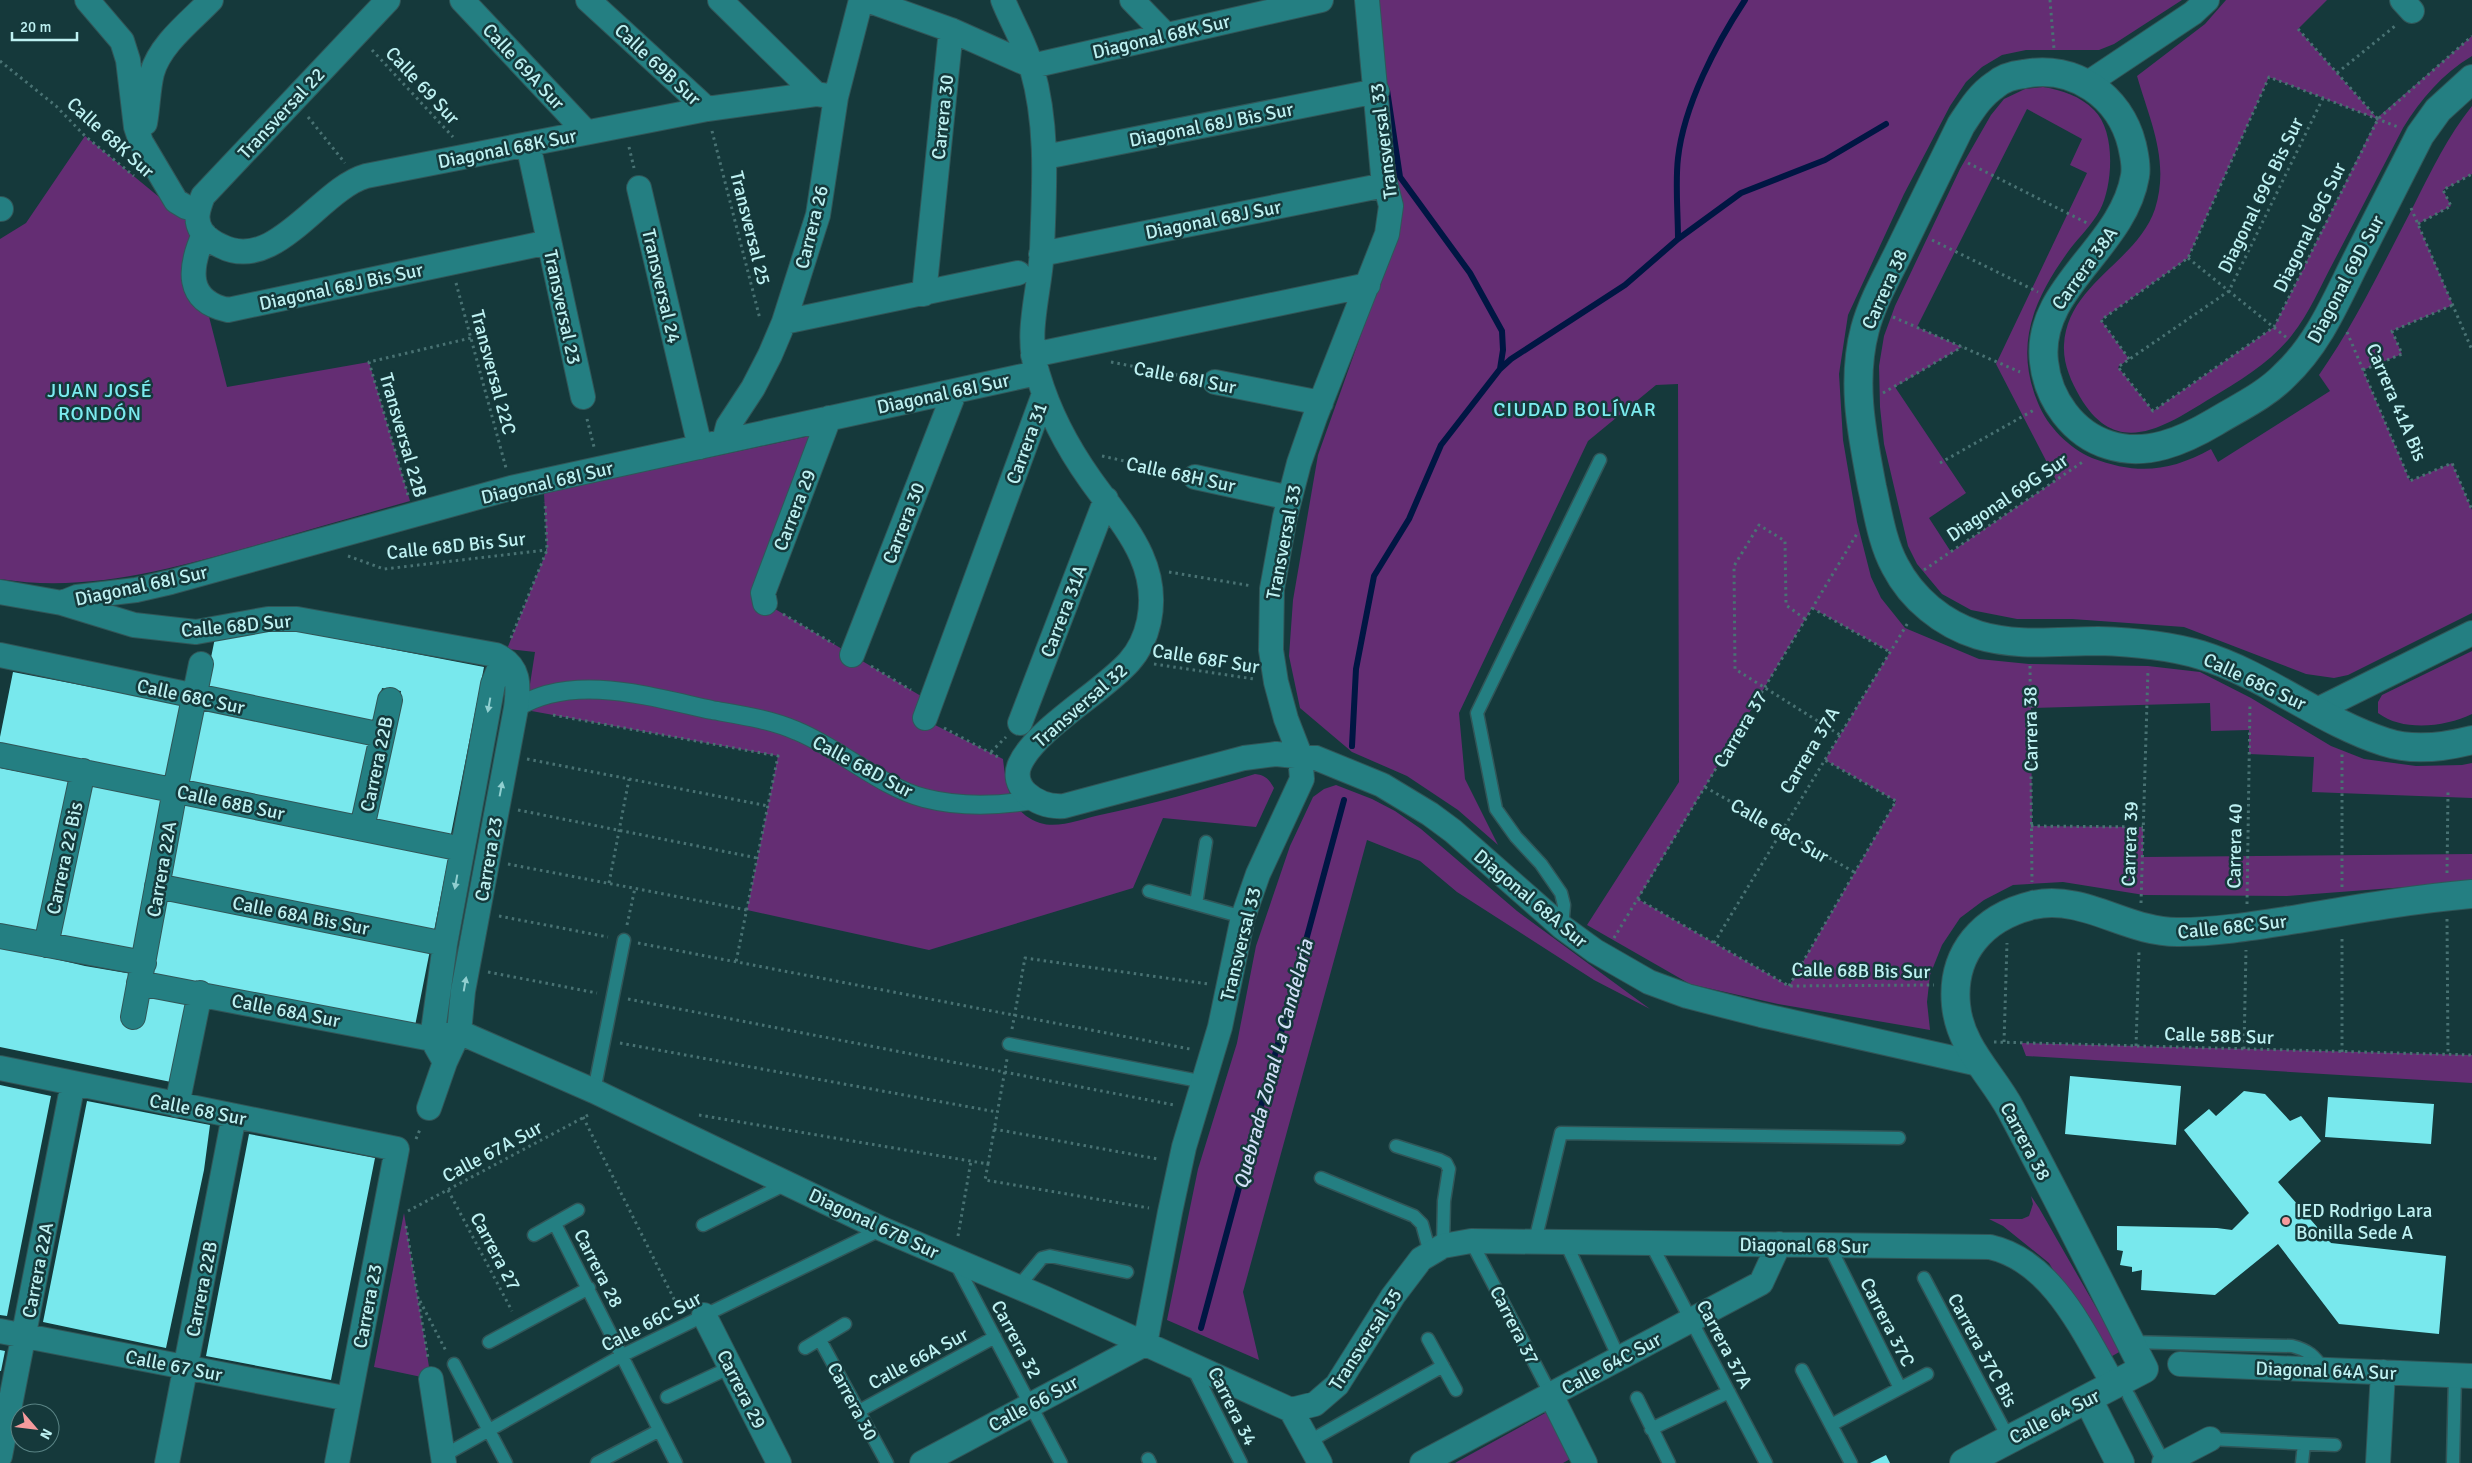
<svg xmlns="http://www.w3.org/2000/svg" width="2472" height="1463" font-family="Signika,sans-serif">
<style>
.green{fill:#642d73;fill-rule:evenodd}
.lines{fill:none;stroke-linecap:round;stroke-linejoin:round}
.stream{stroke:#001643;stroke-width:6}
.building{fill:#78e8ed}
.service-casing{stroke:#315658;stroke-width:15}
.pedestrian-casing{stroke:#315658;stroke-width:20}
.minor-casing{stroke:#315658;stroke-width:26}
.tertiary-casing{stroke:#315658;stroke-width:30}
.path{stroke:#497273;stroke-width:3;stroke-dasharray:2.5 4;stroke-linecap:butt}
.service{stroke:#247f82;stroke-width:12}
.pedestrian{stroke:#247f82;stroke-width:18}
.minor{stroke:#247f82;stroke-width:24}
.tertiary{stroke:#247f82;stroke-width:28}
.oneway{fill:#90cfd0}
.poi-dot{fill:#f59b9d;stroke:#15393b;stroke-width:2}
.labels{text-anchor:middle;stroke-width:5;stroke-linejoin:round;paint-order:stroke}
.street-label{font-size:19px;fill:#bef1f2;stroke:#15393b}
.poi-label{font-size:19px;fill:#bef1f2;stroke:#15393b;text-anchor:start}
.neighbourhood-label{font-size:20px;letter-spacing:1px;fill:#7bebef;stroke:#15393b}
.water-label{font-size:20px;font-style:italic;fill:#d0dff7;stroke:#15393b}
</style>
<rect width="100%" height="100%" fill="#15393b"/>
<path class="green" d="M1366 0H2182L2114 44 2099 50H2026L2002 55 1982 67 1966 82 1950 106 1904 194 1848 315 1839 374 1843 440 1857 522 1871 577 1881 598 1905 628 1979 659 2029 664 2148 666 2200 672 2251 698 2331 746 2364 759 2416 766 2462 765 2472 763V798L2312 792 2314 757 2249 754V730L2211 731 2210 703 2031 708 2032 826 2143 827V857L2472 854V882L2287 896 2144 895 2063 882 2013 885 1984 900 1960 918 1942 945 1930 975 1927 1002 1930 1030 1778 1004 1690 984 1587 925 1679 782 1678 384 1656 385 1588 441 1459 713 1465 779 1498 845 1458 810 1407 776 1352 752 1300 708 1289 656 1293 600 1318 455 1388 259ZM1812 608 1890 652 1825 760 1896 801 1789 986 1638 899Z
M2226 0H2327L2298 29 2377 118 2472 36V56C2442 74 2421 99 2403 128 2380 173 2357 217 2334 261 2321 285 2309 314 2292 335 2271 362 2239 381 2211 398 2165 426 2117 460 2080 397 2071 381 2063 364 2064 345 2067 284 2137 262 2155 209 2170 161 2150 121 2137 76L2205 24ZM2269 77 2377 119 2274 327 2153 411 2118 367 2129 359 2101 320 2188 258Z
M2043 87C2062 90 2080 96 2094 110 2116 131 2113 185 2100 210 2092 225 2080 236 2070 249 2035 297 2013 344 2038 403 2047 426 2069 448 2092 458 2137 475 2169 472 2211 449L2218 462 2330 391 2319 375C2356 322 2384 262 2414 205 2431 171 2448 136 2472 106V174L2443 190 2451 206 2418 224 2453 305 2392 331 2402 354 2363 370 2410 481 2452 463 2472 510V613L2348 675 2334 678 2306 674 2184 627 2072 619H2017L1971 610 1942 594 1917 564 1908 546 1884 444 1880 407 1879 366 1884 336 1895 306 1960 169 1991 115 2004 99 2025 89ZM2027 109 2082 139 2070 165 2087 173 1996 364 2056 480 1951 552 1929 518 1966 493 1895 387 1962 347 1917 327Z
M85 136 204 234 205 301 227 387 369 362 410 501C357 516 305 531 253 546 170 569 87 593 0 579V239L26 223Z
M824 433 765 603 931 702 925 720 1003 759C1006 786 1010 813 1040 823 1058 829 1082 819 1100 815 1152 804 1203 790 1255 774 1265 775 1269 779 1274 788L1256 827 1163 818 1133 888 929 950 747 910 778 756 526 710 535 652 507 649 547 550 544 493Z
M2472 651V714C2445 727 2403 732 2378 713V702L2382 695Z
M1336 785 1372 799 1395 811 1421 829 1517 911 1650 1009 1594 980 1457 892 1420 861 1367 840 1243 1292 1259 1360 1167 1320 1198 1169 1237 1043 1256 946 1290 846 1313 797 1324 789Z
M2021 1043 2472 1055V1083L2026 1056Z
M2031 1196 2039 1208 2121 1351 2107 1359 2049 1263 2003 1226 1989 1219H2022L2029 1216 2033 1204Z
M404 1213 431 1379 374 1367Z
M1547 1412 1572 1458 1563 1463H1455Z"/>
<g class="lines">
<path class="stream" d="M1678 239C1678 212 1675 184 1678 158 1684 105 1716 44 1745 0
M1500 369 1511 359 1625 285 1678 239 1741 193 1825 160 1886 124
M1352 746 1356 669 1374 576 1409 519 1441 445 1500 369 1503 350 1502 331 1470 273 1400 177 1387 90
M1201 1328 1344 800"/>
</g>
<path class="building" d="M276 627 484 667 450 839 374 824 401 691 382 688 374 725 204 692 215 638Z
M13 672 184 705 168 781 0 748V737Z
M201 708 372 742 357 818 187 784Z
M0 768 69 781 39 934 0 926Z
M89 784 164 799 134 951 59 936Z
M184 803 449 855 434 931 169 879Z
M165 898 430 950 415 1026 150 974Z
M0 946 85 966 132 974 122 1024 139 1028 146 993 188 1001 171 1082 0 1047Z
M2070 1076 2181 1086 2176 1145 2065 1134Z
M0 1085 51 1096 7 1316 0 1315Z
M2244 1091 2265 1094 2290 1121 2301 1116 2321 1141 2278 1182 2331 1243 2446 1256 2439 1334 2339 1324 2278 1244 2215 1295 2141 1290 2142 1270 2132 1272V1267L2120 1265 2123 1251 2117 1250V1226L2217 1228 2232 1230 2249 1213 2184 1130 2209 1109 2216 1116Z
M2328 1097 2434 1104 2431 1144 2325 1137Z
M87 1101 210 1125 204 1170 166 1348 43 1322Z
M249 1134 375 1158 331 1380 206 1356Z
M0 1350 5 1351 1 1371H0Z
M1886 1455 1890 1463H1870Z"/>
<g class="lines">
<g class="service-casing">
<path id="service" d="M1149 891 1243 917
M1196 904 1206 842
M1562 927 1564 905 1561 893 1541 864 1516 837 1496 809 1477 713 1600 460
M1009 1044 1204 1082
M594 1091 624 940
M1396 1146 1440 1160 1446 1163 1449 1169 1444 1201 1443 1246
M1321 1178 1414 1216 1422 1224 1430 1253
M555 1224 676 1463
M703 1225 788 1183
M534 1235 578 1210
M1471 1241 1551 1395
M1535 1241 1561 1133 1899 1138
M1565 1241 1619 1358
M1650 1242 1766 1463
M1829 1245 1900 1388
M955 1262 1061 1463
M1924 1278 2009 1439
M1018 1287 1042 1258 1050 1256 1127 1272
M1428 1339 1456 1390
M820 1340 887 1463
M489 1342 589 1288
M2130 1342 2292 1346C2308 1350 2315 1356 2323 1369
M805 1348 845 1324
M454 1364 506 1463
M1193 1368 1241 1463
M1802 1370 1851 1463
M2129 1396 2164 1463
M667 1397 731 1367
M1637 1398 1669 1463
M859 1411 995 1337
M1831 1425 1927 1374
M1651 1429 1729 1392
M2210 1439 2335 1445
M1308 1442 1443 1366
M443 1456 621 1356 882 1229
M1148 1459 1150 1463
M597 1463 658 1431
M2302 1463 2304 1444
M2453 1463 2455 1375"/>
</g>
<g class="pedestrian-casing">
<path id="pedestrian" d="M516 708C573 672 651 697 712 710 740 715 770 719 797 731 839 748 881 787 924 798 959 807 998 806 1033 800"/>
</g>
<g class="minor-casing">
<path id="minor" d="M87 0 122 41 128 60 136 127 141 142 176 201 186 207 197 210
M388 0 203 196C198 209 194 220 202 232 207 238 214 243 221 246 275 274 320 189 366 176L707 109 816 94 836 97
M462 0 586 132
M588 0 707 109
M720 0 816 94
M867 0 951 30 1032 66
M1003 0C1012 23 1026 45 1032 69 1049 128 1044 190 1042 250 1040 293 1024 333 1038 375 1049 412 1068 448 1090 479 1121 523 1161 562 1149 621 1146 635 1139 651 1129 662 1102 692 1035 730 1020 764 1015 775 1018 785 1026 793 1037 803 1049 807 1064 806L1244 758 1276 754 1316 758 1382 785 1430 814 1453 831 1562 927 1595 951 1649 982 1687 996 1761 1015 1979 1064
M1132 0 1165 34
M2402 0 2412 11
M1032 66 1321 0
M2088 83 2193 13 2207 0
M145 123C148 107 148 89 152 73 160 44 191 21 211 0
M528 144 583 397
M1045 157 1377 91
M639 188 700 447
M0 209H1
M204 234C189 268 185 301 228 310L549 242
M1041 254 1385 185
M924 294 951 30
M784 322 1018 273
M1033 355 1368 285
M1215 382 1321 403
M724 441 728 426 753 388 770 355 784 322 804 259 818 215 836 97 861 0
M1195 477 1290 498
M0 592 62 603 134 625 196 632 268 619H297L496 655C520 666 519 685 516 708L463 991 459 1032 445 1062 429 1108
M62 603 77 597 136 590 171 582 511 488 1037 373
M765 603 763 593 829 418
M0 655 382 735
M852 655 955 391
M2317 710 2472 633
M925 718 1044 394
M1020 723 1106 499
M0 755 462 849
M362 828 390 700
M157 886 445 944
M0 936 144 963
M46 945 83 771
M139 983 432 1039 447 1035
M133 1017 175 790 201 664
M459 1032 594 1091 882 1229 1044 1298 1291 1410 1315 1404 1337 1385 1393 1296 1421 1259 1443 1246 1471 1241 1990 1247C2053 1261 2084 1334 2114 1385
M445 1062 432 1039 445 944 493 684 503 659
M0 1068 397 1149 337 1463
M177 1105 200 993
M704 1315 779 1463
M0 1331 349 1399
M2180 1364 2472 1376
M431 1379 444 1463
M1551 1395 1585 1463
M1291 1410 1320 1463
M0 1456 73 1083
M167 1463 234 1116
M922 1463 1145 1344 1170 1212 1184 1147 1220 1027 1243 917 1258 874 1302 779 1300 755 1286 719 1276 682 1271 650 1272 589 1285 517 1299 463 1315 417 1387 234 1391 206 1383 175 1367 0
M1422 1463 1761 1283 1779 1244
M2164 1463 2210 1439
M2378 1463 2383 1372"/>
</g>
<g class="tertiary-casing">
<path id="tertiary" d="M2472 79 2438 110 2420 135C2398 178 2377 220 2355 263 2335 303 2318 344 2285 375 2266 395 2238 408 2215 422 2183 441 2146 457 2109 445 2073 434 2048 399 2044 362 2035 288 2123 248 2135 176 2137 165 2134 155 2132 145 2120 96 2074 64 2024 74 2014 75 2003 78 1995 85 1980 95 1971 110 1961 125 1940 168 1919 211 1898 254 1886 278 1872 303 1865 329 1851 382 1862 434 1872 487 1878 513 1882 542 1895 566 1912 599 1943 624 1978 635 2017 647 2058 641 2098 641 2134 642 2167 645 2201 655 2266 675 2320 721 2385 742 2412 751 2445 747 2472 740
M2088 1399 2120 1463
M1964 1463 2144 1369C2100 1283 2057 1196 2011 1110 1992 1074 1960 1048 1956 1005 1951 953 1983 917 2033 905 2085 894 2127 933 2179 932 2219 932 2259 925 2298 919 2356 909 2414 899 2472 894"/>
</g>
<path class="path" d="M2050 0 2054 49
M2298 29 2377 118
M372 50 453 137
M0 61 56 106 85 136 134 176
M2337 73 2395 26
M2323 98 2229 291 2118 367 2153 411 2274 327 2378 119 2472 36
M308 117 345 163
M712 131 760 319
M629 147 634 168
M1968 163 2087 223
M2411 208 2472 350
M2418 224 2451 206 2443 190 2472 174
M1932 240 2038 292
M2188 258 2287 338
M456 283 506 468
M1893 317 2020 372
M2347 332 2410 481 2452 463 2472 510
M2129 359 2101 320 2188 258 2269 77 2398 127
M1111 362 1193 378
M2363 370 2402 354 2392 331 2453 305
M1883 393 1962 347
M587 419 594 447
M1102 456 1174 472
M1940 463 2034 410
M408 495 369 362 471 338
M348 556 384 569 547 550
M1924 570 2084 461
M1169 572 1252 586
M1812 608 1890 652
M783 614 834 644
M1805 619 1786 605 1785 541 1759 525 1734 566 1735 669 1840 735
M511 638 547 550 545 502
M1154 664 1254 679
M871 666 911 690
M2030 666 2032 882
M553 715 778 756 736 962
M944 728 1000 758
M991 752 1006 737
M527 759 768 806
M1705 787 1854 872
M518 810 757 858
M2031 826 2143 827
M508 864 747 910
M2447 873 2448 791
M609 883 629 779
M2342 887V751
M1638 899 1789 986 1934 985
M2141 903 2148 669
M2247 904 2250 703
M499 916 608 937
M2447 919 2448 1055
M627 925 635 888
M1614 938 1858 532
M638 943 1190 1049
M1714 943 1909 621
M488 972 597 993
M1789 986 1896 801 1825 760
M628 999 1174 1105
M1012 1029 1025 958 1208 984
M1994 1042 2472 1055
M2004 1042 2007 943
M620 1043 997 1112
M2136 1046 2139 951
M2244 1049 2246 950
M2342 1052V936
M699 1115 988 1164 985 1180 1149 1208
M583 1117 679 1309
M994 1129 1158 1159
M416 1139 421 1127
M988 1164 1007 1059
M448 1190 512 1311
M408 1211 590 1114
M406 1226 428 1358
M958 1236 971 1161
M420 1301 446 1351"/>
<use href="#service" class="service"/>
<use href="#pedestrian" class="pedestrian"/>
<use href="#minor" class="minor"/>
<use href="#tertiary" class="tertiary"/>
</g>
<defs><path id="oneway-solid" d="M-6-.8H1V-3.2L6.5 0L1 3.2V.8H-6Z" transform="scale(1.25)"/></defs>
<g class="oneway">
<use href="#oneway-solid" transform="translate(489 705) rotate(100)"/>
<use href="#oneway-solid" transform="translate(501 789) rotate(-79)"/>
<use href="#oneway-solid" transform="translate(456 882) rotate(100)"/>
<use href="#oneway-solid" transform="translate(465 984) rotate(-80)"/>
</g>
<circle class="poi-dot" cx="2286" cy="1221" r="5"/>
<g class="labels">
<g class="street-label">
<text transform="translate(1161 36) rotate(-13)" y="7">Diagonal 68K Sur</text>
<text transform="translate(658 64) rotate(43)" y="7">Calle 69B Sur</text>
<text transform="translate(524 66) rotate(47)" y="7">Calle 69A Sur</text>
<text transform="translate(423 85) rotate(47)" y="7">Calle 69 Sur</text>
<text transform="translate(281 113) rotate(-47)" y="7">Transversal 22</text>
<text transform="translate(942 117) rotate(-84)" y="7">Carrera 30</text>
<text transform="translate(1211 124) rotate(-11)" y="7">Diagonal 68J Bis Sur</text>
<text transform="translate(111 137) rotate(42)" y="7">Calle 68K Sur</text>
<text transform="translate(1383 141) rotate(-97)" y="7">Transversal 33</text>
<text transform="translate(507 148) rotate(-11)" y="7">Diagonal 68K Sur</text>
<text transform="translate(2260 195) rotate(-64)" y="7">Diagonal 69G Bis Sur</text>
<text transform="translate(1213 219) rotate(-11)" y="7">Diagonal 68J Sur</text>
<text transform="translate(811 227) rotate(-76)" y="7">Carrera 26</text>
<text transform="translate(2309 227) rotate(-64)" y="7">Diagonal 69G Sur</text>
<text transform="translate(751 228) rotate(76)" y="7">Transversal 25</text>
<text transform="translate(2084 268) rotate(-54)" y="7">Carrera 38A</text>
<text transform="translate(2345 279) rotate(-62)" y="7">Diagonal 69D Sur</text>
<text transform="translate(341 286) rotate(-12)" y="7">Diagonal 68J Bis Sur</text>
<text transform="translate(662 286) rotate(77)" y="7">Transversal 24</text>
<text transform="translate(1884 289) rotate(-66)" y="7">Carrera 38</text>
<text transform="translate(563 307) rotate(78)" y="7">Transversal 23</text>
<text transform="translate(494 372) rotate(75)" y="7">Transversal 22C</text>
<text transform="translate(1185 377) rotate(11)" y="7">Calle 68I Sur</text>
<text transform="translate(943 393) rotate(-12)" y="7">Diagonal 68I Sur</text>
<text transform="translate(2397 402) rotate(67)" y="7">Carrera 41A Bis</text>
<text transform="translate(404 435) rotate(74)" y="7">Transversal 22B</text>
<text transform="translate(1026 443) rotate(-70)" y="7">Carrera 31</text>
<text transform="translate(1181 474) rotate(12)" y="7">Calle 68H Sur</text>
<text transform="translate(547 482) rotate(-13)" y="7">Diagonal 68I Sur</text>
<text transform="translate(2007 497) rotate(-34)" y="7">Diagonal 69G Sur</text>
<text transform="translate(794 510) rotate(-69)" y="7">Carrera 29</text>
<text transform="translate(903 523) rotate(-69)" y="7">Carrera 30</text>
<text transform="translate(1283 542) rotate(-79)" y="7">Transversal 33</text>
<text transform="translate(456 545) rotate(-6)" y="7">Calle 68D Bis Sur</text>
<text transform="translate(141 585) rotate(-12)" y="7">Diagonal 68I Sur</text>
<text transform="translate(1063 611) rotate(-69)" y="7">Carrera 31A</text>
<text transform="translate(236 625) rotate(-5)" y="7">Calle 68D Sur</text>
<text transform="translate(1206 658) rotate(9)" y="7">Calle 68F Sur</text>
<text transform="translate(2255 681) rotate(25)" y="7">Calle 68G Sur</text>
<text transform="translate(191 696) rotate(12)" y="7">Calle 68C Sur</text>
<text transform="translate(1080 705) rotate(-41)" y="7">Transversal 32</text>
<text transform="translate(1740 729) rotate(-59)" y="7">Carrera 37</text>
<text transform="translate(2030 729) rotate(-91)" y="7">Carrera 38</text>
<text transform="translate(1809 750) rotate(-59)" y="7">Carrera 37A</text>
<text transform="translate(376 764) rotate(-78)" y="7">Carrera 22B</text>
<text transform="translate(863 766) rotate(28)" y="7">Calle 68D Sur</text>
<text transform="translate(231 802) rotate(12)" y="7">Calle 68B Sur</text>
<text transform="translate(1780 830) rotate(30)" y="7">Calle 68C Sur</text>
<text transform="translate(2129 844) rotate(-88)" y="7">Carrera 39</text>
<text transform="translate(2234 846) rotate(-89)" y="7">Carrera 40</text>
<text transform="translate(64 858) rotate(-78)" y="7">Carrera 22 Bis</text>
<text transform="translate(488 859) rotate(-80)" y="7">Carrera 23</text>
<text transform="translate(161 869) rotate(-80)" y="7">Carrera 22A</text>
<text transform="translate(1531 898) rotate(40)" y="7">Diagonal 68A Sur</text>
<text transform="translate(301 915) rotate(11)" y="7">Calle 68A Bis Sur</text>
<text transform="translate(2232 926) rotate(-6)" y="7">Calle 68C Sur</text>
<text transform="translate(1240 944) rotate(-76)" y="7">Transversal 33</text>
<text transform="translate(1861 970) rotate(1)" y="7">Calle 68B Bis Sur</text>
<text transform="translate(286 1010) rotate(11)" y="7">Calle 68A Sur</text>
<text transform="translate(2219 1035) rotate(2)" y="7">Calle 58B Sur</text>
<text transform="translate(198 1109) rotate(11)" y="7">Calle 68 Sur</text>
<text transform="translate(2026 1141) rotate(62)" y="7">Carrera 38</text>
<text transform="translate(492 1151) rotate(-28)" y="7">Calle 67A Sur</text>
<text transform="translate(874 1223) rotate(25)" y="7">Diagonal 67B Sur</text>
<text transform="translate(1804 1245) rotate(1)" y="7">Diagonal 68 Sur</text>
<text transform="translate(496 1251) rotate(62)" y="7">Carrera 27</text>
<text transform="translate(599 1268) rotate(63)" y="7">Carrera 28</text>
<text transform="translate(37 1270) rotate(-79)" y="7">Carrera 22A</text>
<text transform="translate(201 1289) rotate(-79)" y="7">Carrera 22B</text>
<text transform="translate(367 1306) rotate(-79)" y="7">Carrera 23</text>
<text transform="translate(651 1321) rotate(-27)" y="7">Calle 66C Sur</text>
<text transform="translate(1888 1322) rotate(63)" y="7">Carrera 37C</text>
<text transform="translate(1515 1325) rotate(63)" y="7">Carrera 37</text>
<text transform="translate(1017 1339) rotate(62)" y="7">Carrera 32</text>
<text transform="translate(1365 1339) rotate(-57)" y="7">Transversal 35</text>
<text transform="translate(1725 1344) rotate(62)" y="7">Carrera 37A</text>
<text transform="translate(1983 1350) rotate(62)" y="7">Carrera 37C Bis</text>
<text transform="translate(918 1358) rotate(-28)" y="7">Calle 66A Sur</text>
<text transform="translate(1611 1363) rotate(-28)" y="7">Calle 64C Sur</text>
<text transform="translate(174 1365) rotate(11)" y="7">Calle 67 Sur</text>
<text transform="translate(2326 1370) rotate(2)" y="7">Diagonal 64A Sur</text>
<text transform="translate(742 1389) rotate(63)" y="7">Carrera 29</text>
<text transform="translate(853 1401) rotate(62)" y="7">Carrera 30</text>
<text transform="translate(1033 1403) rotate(-28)" y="7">Calle 66 Sur</text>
<text transform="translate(1233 1406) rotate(63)" y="7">Carrera 34</text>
<text transform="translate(2054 1416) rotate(-27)" y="7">Calle 64 Sur</text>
</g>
<g class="poi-label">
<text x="2296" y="1217">IED Rodrigo Lara<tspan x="2296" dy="22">Bonilla Sede A</tspan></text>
</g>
<g class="neighbourhood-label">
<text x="100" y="397">JUAN JOSÉ<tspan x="100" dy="23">RONDÓN</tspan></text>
<text x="1575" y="416">CIUDAD BOLÍVAR</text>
</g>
<g class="water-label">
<text transform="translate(1273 1064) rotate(-75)" y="7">Quebrada Zonal La Candelaria</text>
</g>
</g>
<g transform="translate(35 1428) rotate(118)"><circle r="24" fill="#15393b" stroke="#598384"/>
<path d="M0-4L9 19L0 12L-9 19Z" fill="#f59b9d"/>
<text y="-8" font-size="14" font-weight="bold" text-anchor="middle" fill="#bef1f2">N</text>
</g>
<path d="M12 32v8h65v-8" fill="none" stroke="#bef1f2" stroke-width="2.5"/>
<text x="20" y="32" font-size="15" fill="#bef1f2" stroke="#15393b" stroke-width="4" paint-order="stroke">20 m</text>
</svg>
